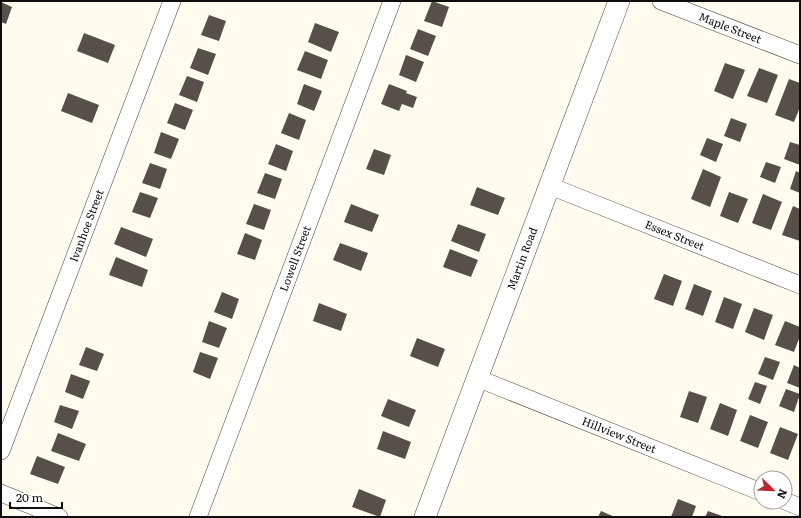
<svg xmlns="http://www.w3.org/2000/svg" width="801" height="518" font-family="Literata,serif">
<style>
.building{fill:#574f4a}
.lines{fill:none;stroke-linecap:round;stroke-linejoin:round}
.minor-casing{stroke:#414141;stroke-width:18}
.tertiary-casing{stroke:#414141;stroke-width:22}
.minor{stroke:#fff;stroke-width:17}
.tertiary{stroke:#fff;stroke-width:21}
.labels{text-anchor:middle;stroke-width:4;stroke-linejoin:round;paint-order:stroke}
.street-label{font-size:11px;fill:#0e0e0e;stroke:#fff}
</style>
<rect width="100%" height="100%" fill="#fffcef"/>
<path class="building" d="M432 1 449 7 442 27 424 21Z
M1 2 12 7 6 24 1 22Z
M209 15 226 21 219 41 201 35Z
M315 23 339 32 331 52 308 42Z
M418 29 436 36 428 56 410 49Z
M84 33 115 45 108 63 77 51Z
M198 48 216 54 208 75 190 68Z
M305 51 328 60 321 79 297 70Z
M406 55 424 62 416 82 399 75Z
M725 63 745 70 733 99 714 91Z
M759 68 778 75 767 103 747 96Z
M187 76 204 82 197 102 179 95Z
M789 79 800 83V107L794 122 775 115Z
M304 84 322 91 314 111 297 104Z
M389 84 407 91 406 93 417 97 413 108 402 104 399 111 381 104Z
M68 93 99 105 92 123 61 111Z
M175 103 193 110 185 130 167 123Z
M289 113 306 120 299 140 281 133Z
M731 118 747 124 740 142 724 136Z
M161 132 179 139 171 159 154 153Z
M707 138 723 144 716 162 700 155Z
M790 142 800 145V165L784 159Z
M276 144 293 151 286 171 268 164Z
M374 149 391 155 384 175 366 169Z
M766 162 781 167 775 183 760 177Z
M150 163 167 169 160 189 142 183Z
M703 169 721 177 710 207 691 199Z
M796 171 800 173V193L790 189Z
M265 173 282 179 275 199 257 193Z
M477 187 505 198 498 215 470 205Z
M140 192 158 198 150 218 132 212Z
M729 192 748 199 738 223 720 216Z
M763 194 782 202 771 230 752 223Z
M254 204 271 210 264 230 246 224Z
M351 204 379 215 372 232 344 222Z
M793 206 800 209V241L782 235Z
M458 224 486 234 479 252 451 241Z
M121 227 153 239 146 257 114 244Z
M245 233 262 240 255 260 237 254Z
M340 243 368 253 361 271 333 260Z
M450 249 478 260 471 277 443 267Z
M116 257 148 270 142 287 109 275Z
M664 274 682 281 673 306 654 299Z
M694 284 712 291 703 316 685 309Z
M222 292 239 299 232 319 214 312Z
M724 297 742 304 733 329 715 322Z
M319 303 347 314 341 331 313 321Z
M754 308 773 315 764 340 745 332Z
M209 321 227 328 219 348 202 342Z
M785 321 800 327V336L794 352 775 345Z
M417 338 445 349 438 367 410 356Z
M86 347 104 354 97 371 79 365Z
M200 352 218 358 210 379 193 372Z
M765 357 780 362 773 380 758 374Z
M794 365 800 368V388L787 383Z
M71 374 90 381 83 399 65 392Z
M755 382 767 386 760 404 748 399Z
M786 389 800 394 794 412 779 406Z
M689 391 707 397 698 423 680 417Z
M388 399 416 410 409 427 381 416Z
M720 403 737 410 728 436 710 429Z
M60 405 79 411 72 429 54 422Z
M750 415 768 422 758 448 740 441Z
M780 427 798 434 788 460 770 453Z
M383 431 411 442 405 459 377 449Z
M58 433 86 444 79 461 51 451Z
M37 456 65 467 58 484 30 474Z
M359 489 386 500 380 517 352 507Z
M678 499 696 506 692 517H671Z
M601 511 615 517H598Z
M708 511 725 517H705Z"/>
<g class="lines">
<g class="minor-casing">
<g id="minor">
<path id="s1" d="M661 1 800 55"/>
<path id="s2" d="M550 186 800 285"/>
<path id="s3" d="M477 378 761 492"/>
<path id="s4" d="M1 451 172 1"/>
<path d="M1 493 59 517"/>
<path d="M785 501 800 507"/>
<path id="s5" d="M198 517 392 1"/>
</g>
</g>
<g class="tertiary-casing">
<g id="tertiary">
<path id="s6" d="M425 517 619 1"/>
</g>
</g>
<use href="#minor" class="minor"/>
<use href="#tertiary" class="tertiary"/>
</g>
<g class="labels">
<g class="street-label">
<text dy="4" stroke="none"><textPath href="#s1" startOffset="74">Maple Street</textPath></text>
<text dy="4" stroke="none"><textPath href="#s4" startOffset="241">Ivanhoe Street</textPath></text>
<text dy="4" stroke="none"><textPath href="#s2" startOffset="134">Essex Street</textPath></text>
<text dy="4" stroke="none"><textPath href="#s5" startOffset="276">Lowell Street</textPath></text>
<text dy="4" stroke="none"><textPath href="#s6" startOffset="276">Martin Road</textPath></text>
<text dy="4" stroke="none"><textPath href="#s3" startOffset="153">Hillview Street</textPath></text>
</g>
</g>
<rect width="801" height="518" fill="none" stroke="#0e0e0e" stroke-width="4"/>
<g transform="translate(773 490) rotate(113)"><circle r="19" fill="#ffffff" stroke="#9f9f9f"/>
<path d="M0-3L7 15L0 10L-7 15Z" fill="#c3212b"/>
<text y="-6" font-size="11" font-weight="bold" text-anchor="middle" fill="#0e0e0e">N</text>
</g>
<path d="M10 502v6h52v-6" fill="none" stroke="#0e0e0e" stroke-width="2"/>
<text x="16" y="502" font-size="12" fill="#0e0e0e" stroke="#ffffff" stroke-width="3" paint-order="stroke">20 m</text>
</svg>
